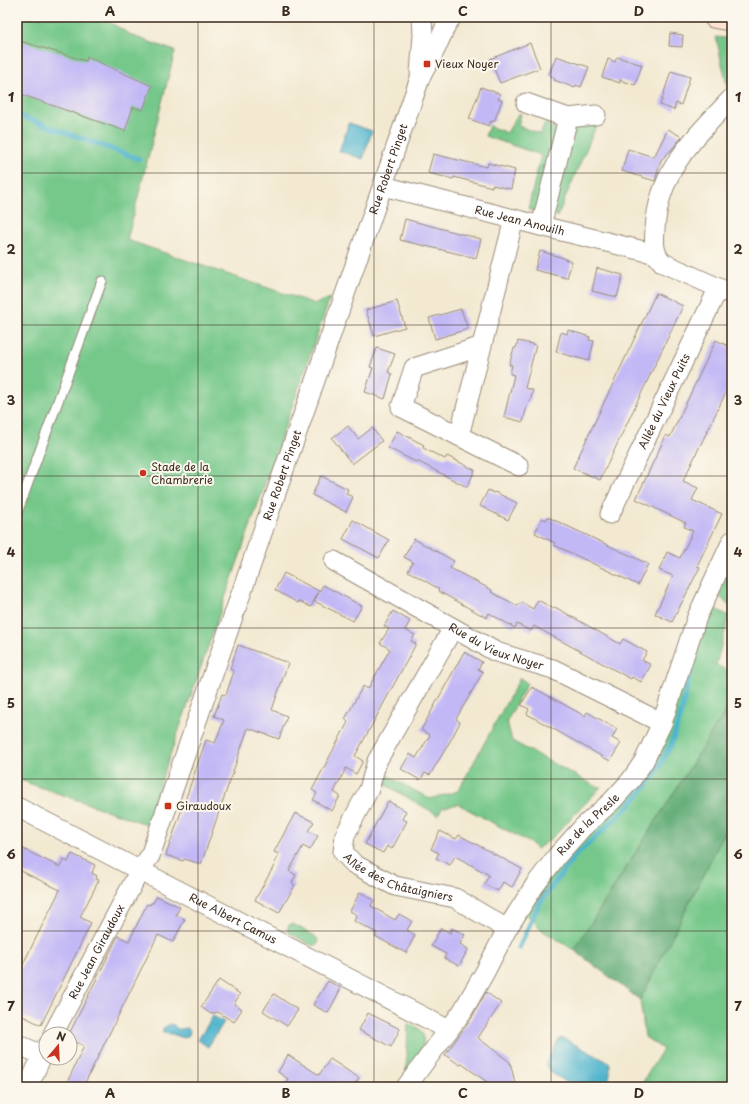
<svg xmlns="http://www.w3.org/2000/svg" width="749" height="1104" font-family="'Playpen Sans',sans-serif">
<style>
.green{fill:#76c88a;stroke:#587954}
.forest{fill:#60ac76;stroke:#4e6b4a}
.water{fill:#4eb4cd;stroke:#446f76}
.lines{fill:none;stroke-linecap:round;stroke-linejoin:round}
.stream{stroke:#4eb4cd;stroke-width:5}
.building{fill:#c2b8f6}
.service-casing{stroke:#978a78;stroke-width:11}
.minor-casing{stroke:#978a78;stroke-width:21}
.secondary-casing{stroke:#978a78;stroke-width:24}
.service{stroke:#fff;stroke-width:9}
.minor{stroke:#fff;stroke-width:19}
.secondary{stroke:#fde4d0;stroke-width:22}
.grid{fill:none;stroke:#3b2a1e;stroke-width:1;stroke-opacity:0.55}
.poi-dot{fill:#c8321e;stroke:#fbf7ec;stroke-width:1.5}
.labels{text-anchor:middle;stroke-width:4;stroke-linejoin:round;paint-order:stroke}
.poi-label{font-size:11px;fill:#3b2a1e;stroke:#fbf7ec;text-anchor:start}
.street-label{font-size:11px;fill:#3b2a1e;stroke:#fbf7ec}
.neatline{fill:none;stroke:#3b2a1e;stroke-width:1.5}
.grid-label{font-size:13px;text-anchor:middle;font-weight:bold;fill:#3b2a1e}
</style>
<rect width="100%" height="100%" fill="#fbf7ec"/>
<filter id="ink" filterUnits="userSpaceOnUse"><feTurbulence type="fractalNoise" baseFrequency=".025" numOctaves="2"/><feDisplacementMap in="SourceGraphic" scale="8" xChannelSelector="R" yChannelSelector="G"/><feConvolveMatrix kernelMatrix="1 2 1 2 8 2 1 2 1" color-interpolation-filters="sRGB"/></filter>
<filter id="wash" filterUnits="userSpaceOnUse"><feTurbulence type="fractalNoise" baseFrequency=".012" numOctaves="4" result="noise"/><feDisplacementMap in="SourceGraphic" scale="16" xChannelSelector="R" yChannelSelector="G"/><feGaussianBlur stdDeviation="0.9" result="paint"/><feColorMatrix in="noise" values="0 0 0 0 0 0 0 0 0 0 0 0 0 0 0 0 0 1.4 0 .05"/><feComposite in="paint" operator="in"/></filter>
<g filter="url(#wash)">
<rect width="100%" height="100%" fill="#f3e9d1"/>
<path class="green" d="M17 17H101L133 36 175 51 127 240 315 304 330 298 146 824 17 779Z
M716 37 732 39V86L728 90Z
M518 114H521L518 126 540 134 545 123 552 126 557 131 536 212 528 209 541 155 485 136 489 126 507 133Z
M597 124 557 217 553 210 575 127 579 125Z
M732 541V606L731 608 711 587Z
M704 603 729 616 716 665 732 673V701L574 950 543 931 520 908 631 780Z
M520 678 527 683 507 721 512 741 595 786 601 787 551 839 537 849 532 844 458 804 442 808 438 815 384 784 388 776 430 799 458 791Z
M732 818V1087H644L641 1085 663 1049 645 1037 640 1000Z
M293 924 315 936 318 939V944L313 946 289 933 287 930 289 925Z
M408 1024H409C412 1025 416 1026 418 1028 433 1041 414 1061 406 1071Z"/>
<path class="forest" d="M732 701V818L640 1000 574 950Z"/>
<path class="water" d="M349 123 372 131 363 159 339 151Z
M213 1016 224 1022 208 1047 198 1040Z
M170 1024 174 1025C179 1032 181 1028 188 1028L190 1030 189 1035 184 1038 172 1034 163 1033V1028Z
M563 1038 606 1061 610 1064V1074L607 1087H575L553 1074 545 1065 559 1039Z"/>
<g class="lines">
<path class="stream" d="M17 115 139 159
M519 948 539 904 573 858 625 810 642 791 657 771 671 745 680 718 695 651"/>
</g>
<g id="blocks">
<path class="building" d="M670 33 683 35 682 47 669 46Z
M17 40 86 61 87 57 152 86 143 110 133 107 125 131 17 93Z
M530 43 540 68 500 83 490 59Z
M556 56 589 67 581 87 576 85 575 88 554 80 555 78 549 75Z
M617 57 642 65 635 85 620 80V83L602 77 608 59 615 62Z
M671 71 690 77 681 105 676 103 674 110 660 105Z
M481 87 500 94 498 99 502 100 494 122 491 121 489 126 469 119Z
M668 129 682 137 673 148 661 160 655 181 622 171 628 149 654 157Z
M433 154 487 167 488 163 515 170 511 189 492 185V187L454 177 453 179 428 173Z
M405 219 481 239 476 258 400 240Z
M540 251 564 258V259L572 261 567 278 535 270Z
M597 268 623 275 617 297 592 291Z
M656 293 683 306 600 480 573 468Z
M397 301 405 327 374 336 366 310Z
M461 309 468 329 435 339 429 318Z
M568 330 590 337 589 340 594 341 589 361 556 352 561 332 567 334Z
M716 340 732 348V380L683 481 698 488 692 500 722 514 697 566 700 567 672 622 655 614 673 576 659 570 667 552 680 558 693 531 684 527 686 523 636 499 666 435 670 437Z
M518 341 536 345 525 388 533 390 530 402H528L523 422 504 417 514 375 510 374 512 365H509L514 348H516Z
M377 348 395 354 388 372 392 374 385 399 365 392 373 368 370 367Z
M348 426 358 439 372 428 382 441 352 464 332 438Z
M397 431 424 445 423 448 445 459 447 456 475 470 467 487 417 461 416 462 388 448Z
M321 476 348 489 346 494 353 497 346 512 312 495Z
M488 490 494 493 495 492 517 503 508 520 480 506Z
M548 517 648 564 638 585 554 545 555 543 535 533 542 518 546 520Z
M353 520 389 540 379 558 343 539Z
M414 539 454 561 450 568 492 590 491 592 518 606 521 602 533 609 538 600 554 609 555 607 620 644 623 639 647 652 642 660 651 665 641 682 632 677 631 679 534 626 531 631 517 624 515 628 489 613 487 618 438 591 439 589 408 571 413 562 404 557Z
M284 573 319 591 311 607 299 601 298 603 275 590Z
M323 585 362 606 353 621 314 601Z
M393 611 410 621 405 630 415 635 411 641 416 644 355 756 363 761 356 774 346 768 334 792 340 796 332 811 313 800 317 793 312 790 348 722 345 719 363 686 368 689 390 649 380 643 389 629 384 626Z
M238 645 288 663 272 710 287 716 279 739 248 728 201 864 184 859 183 861 166 855 206 740 215 743 224 720 214 716 222 694 226 695 234 671 230 669Z
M464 652 482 662 478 669 483 672 456 719 460 722 452 738 430 775 425 773 420 780 401 769 410 754 416 758 430 735 421 730Z
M532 687 585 716 587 712 617 729 612 738 621 743 610 761 527 714 529 709 521 705Z
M388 801 406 811 402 819 407 821 392 849 387 846 383 853 365 844Z
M295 813 314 822 308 831 318 836 310 850 303 846 289 871 296 875 292 883 295 885 279 913 255 900 275 864 274 863 279 854 274 852Z
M440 831 456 839 459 835 522 869 512 887 503 882 498 891 484 884 489 875 455 856 450 865 436 858 439 853 431 849Z
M17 846 60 867 64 860 68 862 72 854 95 865 92 873 97 876 96 879 99 880 80 917 91 923 41 1025 17 1013V976L60 890 17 869Z
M360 892 374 900 371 906 395 920 399 914 412 921 407 930 415 935 406 953 375 936 377 933 354 921 357 915 350 911Z
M157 896 180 907 176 915 185 919 173 942 158 935 83 1087H65L84 1046 70 1039V1032L118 936 129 941 147 904 150 905 151 903H153Z
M441 928 450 933 452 928 465 935 460 944 468 949 459 966 444 958 446 954 431 946Z
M219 980 240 994 234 1004 242 1009 234 1022 218 1012 211 1014 201 1007Z
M328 981 341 988 328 1013 313 1005Z
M486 992 501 1003 478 1038 510 1062 516 1087H494L462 1064 460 1065 445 1055 471 1019Z
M274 994 298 1010 287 1026 263 1011Z
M368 1013 400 1029 391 1047 359 1030Z
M288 1055 319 1075 330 1059 359 1078 353 1087H283L288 1079 278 1072Z"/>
</g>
</g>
<g filter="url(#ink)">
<use href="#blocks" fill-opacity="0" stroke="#978a78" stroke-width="1"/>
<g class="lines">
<g class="service-casing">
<path id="service" d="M17 513 102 281"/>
</g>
<g class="minor-casing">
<g id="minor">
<path d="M420 73 423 35 422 17"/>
<path d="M732 98C694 139 659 169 655 229 654 242 653 253 663 263L732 294"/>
<path d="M526 103 568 118 596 115"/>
<path id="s1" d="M383 186 541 226 656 254"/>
<path d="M541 226 568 118"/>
<path d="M482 346 414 368 401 407 459 436 514 219"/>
<path d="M459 436 519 466"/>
<path id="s2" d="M610 514 718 289"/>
<path id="s3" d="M334 561 496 652 553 669 662 723"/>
<path id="s4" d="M453 628 377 761 369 789 345 835 343 852 354 864 395 886 455 898 507 929"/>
<path id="s5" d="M17 807 449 1030"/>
<path id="s6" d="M53 1034 140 870 150 856 420 78 436 48 447 23 452 17"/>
<path d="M17 1044 42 1055"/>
<path d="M28 1087 46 1047"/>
<path id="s7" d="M406 1087 462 1012 485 972 507 929 535 885 557 856 583 827 612 801 631 780 644 761 662 723 697 617 732 541"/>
</g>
</g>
<g class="secondary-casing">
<path id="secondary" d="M715 17 732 20"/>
</g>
<use href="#service" class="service"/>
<use href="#minor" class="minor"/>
<use href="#secondary" class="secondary"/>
</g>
</g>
<path class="grid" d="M198 17V1087M374 17V1087M551 17V1087M17 173H732M17 325H732M17 476H732M17 628H732M17 779H732M17 931H732"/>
<g class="poi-dot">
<rect x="423" y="60" width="8" height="8" rx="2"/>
<circle cx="143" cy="473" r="4"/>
<rect x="164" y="802" width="8" height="8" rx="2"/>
</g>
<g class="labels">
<g class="poi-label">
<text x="435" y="68">Vieux Noyer</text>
<text x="151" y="471">Stade de la<tspan x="151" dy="13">Chambrerie</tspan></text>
<text x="176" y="810">Giraudoux</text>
</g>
<g class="street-label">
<text dy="4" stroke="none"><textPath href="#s6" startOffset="930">Rue Robert Pinget</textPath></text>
<text dy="4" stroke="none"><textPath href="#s1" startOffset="141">Rue Jean Anouilh</textPath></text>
<text dy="4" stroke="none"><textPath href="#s2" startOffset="125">Allée du Vieux Puits</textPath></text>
<text dy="4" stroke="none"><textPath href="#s6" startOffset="606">Rue Robert Pinget</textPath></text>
<text dy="4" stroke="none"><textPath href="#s3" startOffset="184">Rue du Vieux Noyer</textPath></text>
<text dy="4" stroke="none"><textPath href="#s7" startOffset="321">Rue de la Presle</textPath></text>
<text dy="4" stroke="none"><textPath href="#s4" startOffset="314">Allée des Châtaigniers</textPath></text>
<text dy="4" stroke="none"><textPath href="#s5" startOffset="243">Rue Albert Camus</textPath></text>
<text dy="4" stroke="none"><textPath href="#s6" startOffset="93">Rue Jean Giraudoux</textPath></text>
</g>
</g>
<rect width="749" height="1104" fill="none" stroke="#fbf7ec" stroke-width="44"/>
<g transform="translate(58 1046) rotate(19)"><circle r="19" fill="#fbf7ec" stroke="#aea59a"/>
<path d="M0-3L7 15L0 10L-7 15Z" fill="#c8321e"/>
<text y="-6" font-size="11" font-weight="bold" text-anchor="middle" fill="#3b2a1e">N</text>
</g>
<rect x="22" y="22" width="705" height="1060" class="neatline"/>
<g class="grid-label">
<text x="110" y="16">A</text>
<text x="286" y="16">B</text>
<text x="463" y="16">C</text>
<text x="639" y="16">D</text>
<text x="11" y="102">1</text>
<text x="738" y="102">1</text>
<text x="11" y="254">2</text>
<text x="738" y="254">2</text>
<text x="11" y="405">3</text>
<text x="738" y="405">3</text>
<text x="11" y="557">4</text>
<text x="738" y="557">4</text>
<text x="11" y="708">5</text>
<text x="738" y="708">5</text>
<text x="11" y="859">6</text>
<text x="738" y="859">6</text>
<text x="11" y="1011">7</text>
<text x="738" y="1011">7</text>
<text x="110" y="1098">A</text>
<text x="286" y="1098">B</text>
<text x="463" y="1098">C</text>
<text x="639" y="1098">D</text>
</g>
</svg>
